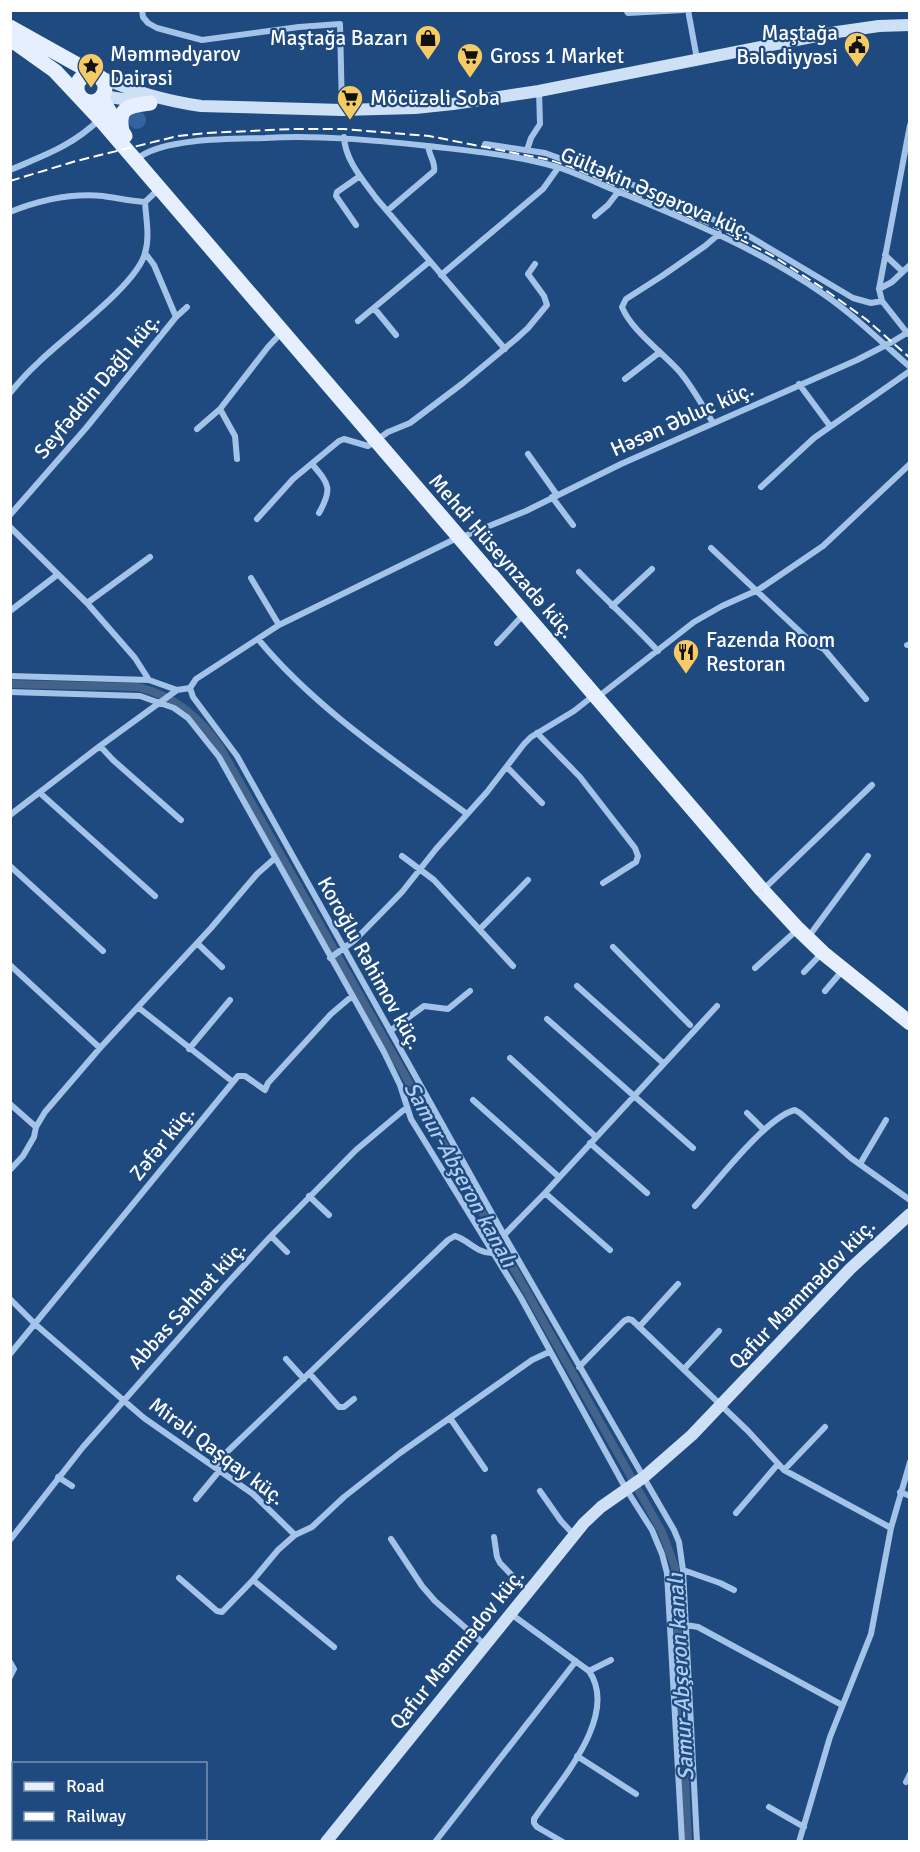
<svg xmlns="http://www.w3.org/2000/svg" width="920" height="1852" font-family="Signika,sans-serif">
<style>
.green{fill:#32649e}
.lines{fill:none;stroke-linecap:round;stroke-linejoin:round}
.canal{stroke:#43638a;stroke-width:8}
.street{stroke:#a3c3e8;stroke-width:6}
.secondary{stroke:#cee0f6;stroke-width:12}
.primary{stroke:#e6effe;stroke-width:15}
.rail{stroke:#fff;stroke-width:2;stroke-dasharray:10 4.5;stroke-linecap:butt}
.labels{text-anchor:middle;stroke-width:4.5;stroke-linejoin:round;paint-order:stroke}
.poi-label{font-size:21px;fill:#fff;stroke:#1f4a7f;text-anchor:start}
.street-label{font-size:21px;fill:#fff;stroke:#1f4a7f}
.water-label{font-size:22px;font-style:italic;fill:#afcdf0;stroke:#1f4a7f}
</style>
<rect width="100%" height="100%" fill="#1f4a7f"/>
<path class="green" d="M128 120a9 9 0 1 1 18 0a9 9 0 1 1-18 0Z"/>
<g class="lines">
<path class="canal" d="M10 684 138 687C174 696 200 717 220 747L662 1532 675 1567 688 1842"/>
<path class="street" d="M142 10 143 17 148 23 157 28 202 40 299 27 340 24 342 110
M626 10 628 13 683 10
M688 10 697 59
M344 137C345 160 363 180 376 198L505 349
M485 144 545 153 639 187 742 232 853 298 871 303 882 301
M527 150 531 138 540 124 539 91
M141 156C169 138 231 139 265 138 320 135 373 140 428 146 471 151 516 155 557 167 582 175 605 187 629 196 695 223 760 251 819 291 852 313 880 341 910 367
M10 170C45 155 72 146 100 119
M387 211 434 171C436 163 429 155 428 146
M10 212C40 200 71 193 103 196 117 198 131 201 145 202L160 188
M595 216 608 205 618 192
M356 225 336 196 337 192 360 176
M145 253 154 265 176 317
M885 255 903 272
M441 275 543 189 558 168
M879 289 892 282 910 265
M374 308 396 335
M358 321 429 262
M908 334 882 301 879 289 910 125
M625 379 660 352
M799 384 830 426
M10 393C19 382 29 371 39 362 64 337 137 285 145 253 150 237 146 219 145 202
M713 423C702 405 692 386 679 371 662 352 631 330 622 307L626 299 662 276 705 246 719 234
M197 429 220 409
M528 454 557 495
M237 459 235 436 220 409 268 347 282 332
M312 464C329 484 333 488 319 513
M761 487 814 438 910 371
M552 497 573 525
M10 515 86 428 176 317 187 307
M257 519 293 479 339 441 344 439 368 446 388 432 410 423 463 383 516 339 528 328 547 305 544 296 528 274 535 264
M10 527 87 603 135 658 149 680
M467 535 526 511 621 464 857 360 892 342 910 331
M711 548 813 644 824 649 866 699
M579 572C605 599 633 624 658 651
M251 578 279 625
M87 603 150 557
M612 606 652 569
M10 611 57 575
M258 639C316 709 394 760 467 814
M497 643 524 614
M907 645 910 644
M10 676 149 680 177 690 190 688
M190 688 193 697 237 756 504 1235 674 1530 679 1542 683 1570 697 1842
M190 688 196 679 279 625 457 538
M10 692 140 696 174 708 188 718 219 757 384 1052 400 1085 411 1119 521 1298 626 1489 652 1530 662 1554 667 1573 682 1842
M603 693 694 622 722 606 758 590 823 546 910 464
M537 733 580 777 635 848 638 856 636 862 603 883
M100 746 113 760 181 820
M507 767 542 803
M40 793 155 896
M10 815 100 746 177 690
M402 856 434 880 513 966
M10 866 103 951
M768 885 872 785
M480 929 528 880
M812 932 868 856
M197 943 222 967
M613 947 690 1025
M330 958 355 940 402 892 436 849 487 792 524 744 531 737 574 711 593 696
M10 965 100 1048
M755 968 797 930
M804 972 822 953
M577 986 663 1063
M825 991 842 971
M139 1008 233 1082
M547 1019 693 1148
M390 1031 424 1006 448 1009 470 991
M189 1049 230 1000
M510 1058 596 1137
M473 1100 559 1177
M10 1104 36 1127
M747 1113 764 1130
M590 1143 647 1193
M860 1164 886 1120
M10 1170 23 1156 34 1137 36 1127 45 1112 100 1048 211 928 257 874 274 859
M545 1193 610 1250
M309 1196 329 1215
M695 1206C717 1182 766 1117 795 1110L800 1113 851 1158 910 1200
M504 1235 545 1193 717 1006
M271 1236 287 1252
M10 1299 35 1324 144 1418 253 1494 295 1535
M639 1327 678 1284
M10 1354 238 1076H245L265 1090 268 1083 331 1014 351 997
M286 1359 304 1379
M579 1367 624 1321 628 1319 632 1320 748 1431 784 1470 891 1528
M684 1369 719 1331
M310 1374 339 1407H344L354 1399
M450 1418 485 1469
M215 1466 228 1451 448 1240 455 1236C469 1240 477 1254 493 1253
M784 1470 825 1427
M58 1477 72 1486
M540 1491 561 1521 574 1535
M900 1492 910 1496
M196 1499 220 1470
M736 1513 778 1464
M494 1537 497 1557 500 1563 528 1592
M391 1539 422 1586 435 1601 484 1644
M10 1540 83 1447 224 1287 271 1236 356 1150 406 1108
M683 1570 720 1583 734 1590
M179 1578 217 1611 222 1612 253 1580 278 1550 295 1535 312 1527 344 1497 400 1453 532 1360 549 1352
M253 1580 334 1647
M511 1614 589 1671C620 1716 559 1782 534 1819V1823L537 1827 563 1842
M686 1625 698 1627 842 1705
M10 1662 14 1669 10 1677
M589 1671 611 1660
M577 1756 636 1794
M906 1782 910 1774
M769 1807 804 1827
M435 1842 576 1661
M799 1842 830 1737 871 1634 891 1528 910 1462"/>
<path class="secondary" d="M99 76C131 91 166 101 201 106L342 110 415 108 453 104 539 91 837 32 879 26 910 25
M103 96 142 102
M326 1842 584 1523 601 1507 644 1477 692 1435 850 1269 910 1214"/>
<path class="primary" d="M10 27 96 75
M10 39 55 71 100 119 762 890 798 929 823 953 910 1023
M77 88a14 14 0 1 1 28 0a14 14 0 1 1-28 0Z
M101 98 125 136
M122 131C117 106 130 106 150 103"/>
<path class="rail" d="M10 181 76 161 178 136 207 133 292 129H343L429 136 550 160 571 167 728 233 773 256 824 289 867 320 910 358"/>
</g>
<defs>
<g id="shop-pin" transform="scale(1.35)"><path d="M0 17L-7.5 6A9.5 9.5 0 1 1 7.5 6Z" fill="#f6cb63" stroke="#1f4a7f"/><path d="M-5-2.5h2.3a2.7 3.5 0 0 1 5.4 0H5L5.5 6h-11ZM-1.5-2.5h3a1.5 2.3 0 0 0-3 0Z" fill="#111"/></g>
<g id="civic-pin" transform="scale(1.35)"><path d="M0 17L-7.5 6A9.5 9.5 0 1 1 7.5 6Z" fill="#f6cb63" stroke="#1f4a7f"/><path d="M-.6-6.5H3V-4.5H.6V-3L4-1V1h2V6H-6V1h2V-1L-.6-3ZM-1.2 2.5V6h2.4V2.5Z" fill="#111"/></g>
<g id="supermarket-pin" transform="scale(1.35)"><path d="M0 17L-7.5 6A9.5 9.5 0 1 1 7.5 6Z" fill="#f6cb63" stroke="#1f4a7f"/><path d="M-6-5.5h2.5l.6 2H6L4.5 2H-2.5L-4.4-4H-6ZM-1.5 3.2a1.3 1.3 0 1 0 .1 0ZM3 3.2a1.3 1.3 0 1 0 .1 0Z" fill="#111"/></g>
<g id="sight-pin" transform="scale(1.35)"><path d="M0 17L-7.5 6A9.5 9.5 0 1 1 7.5 6Z" fill="#f6cb63" stroke="#1f4a7f"/><path d="M0-6L1.8-2.2L6-1.7L2.9 1.2L3.7 5.4L0 3.3L-3.7 5.4L-2.9 1.2L-6-1.7L-1.8-2.2Z" fill="#111"/></g>
<g id="restaurant-pin" transform="scale(1.35)"><path d="M0 17L-7.5 6A9.5 9.5 0 1 1 7.5 6Z" fill="#f6cb63" stroke="#1f4a7f"/><path d="M-5-6h1v4h1v-4h1v4h1v-4h1v5L-1.5 .5V6h-2V.5L-5-1ZM5-6V6H3V1.5H1.5Q1.5-4 5-6Z" fill="#111"/></g>
</defs>
<g fill-rule="evenodd">
<use href="#shop-pin" x="428" y="38"/>
<use href="#civic-pin" x="857" y="45"/>
<use href="#supermarket-pin" x="470" y="56"/>
<use href="#sight-pin" x="91" y="66"/>
<use href="#supermarket-pin" x="350" y="98"/>
<use href="#restaurant-pin" x="686" y="652"/>
</g>
<g class="labels">
<g class="poi-label">
<text x="838" y="40" text-anchor="end">Maştağa<tspan x="838" dy="24">Bələdiyyəsi</tspan></text>
<text x="408" y="45" text-anchor="end">Maştağa Bazarı</text>
<text x="110" y="61">Məmmədyarov<tspan x="110" dy="24">Dairəsi</tspan></text>
<text x="490" y="63">Gross 1 Market</text>
<text x="370" y="105">Möcüzəli Soba</text>
<text x="706" y="647">Fazenda Room<tspan x="706" dy="24">Restoran</tspan></text>
</g>
<g class="street-label">
<text transform="translate(656 193) rotate(23)" y="7">Gültəkin Əsgərova küç.</text>
<text transform="translate(97 386) rotate(-50)" y="7">Seyfəddin Dağlı küç.</text>
<text transform="translate(682 419) rotate(-24)" y="7">Həsən Əbluc küç.</text>
<text transform="translate(502 556) rotate(49)" y="7">Mehdi Hüseynzadə küç.</text>
<text transform="translate(370 963) rotate(61)" y="7">Koroğlu Rəhimov küç.</text>
<text transform="translate(162 1143) rotate(-51)" y="7">Zəfər küç.</text>
<text transform="translate(802 1294) rotate(-46)" y="7">Qafur Məmmədov küç.</text>
<text transform="translate(187 1305) rotate(-48)" y="7">Abbas Səhhət küç.</text>
<text transform="translate(217 1451) rotate(37)" y="7">Mirəli Qaşqay küç.</text>
<text transform="translate(457 1649) rotate(-51)" y="7">Qafur Məmmədov küç.</text>
</g>
<g class="water-label">
<text transform="translate(461 1174) rotate(61)" y="8">Samur-Abşeron kanalı</text>
<text transform="translate(680 1677) rotate(-93)" y="8">Samur-Abşeron kanalı</text>
</g>
</g>
<rect width="920" height="1852" fill="none" stroke="#ffffff" stroke-width="24"/>
<rect x="12" y="1762" width="195" height="78" fill="#1f4a7f" stroke="#7992b2" stroke-width="1.5"/>
<rect x="24" y="1782" width="30" height="9" fill="#e6effe" stroke="#7992b2" stroke-width="1.5"/>
<text x="66" y="1792" font-size="18" fill="#ffffff">Road</text>
<rect x="24" y="1812" width="30" height="9" fill="#ffffff" stroke="#7992b2" stroke-width="1.5"/>
<text x="66" y="1822" font-size="18" fill="#ffffff">Railway</text>
</svg>
